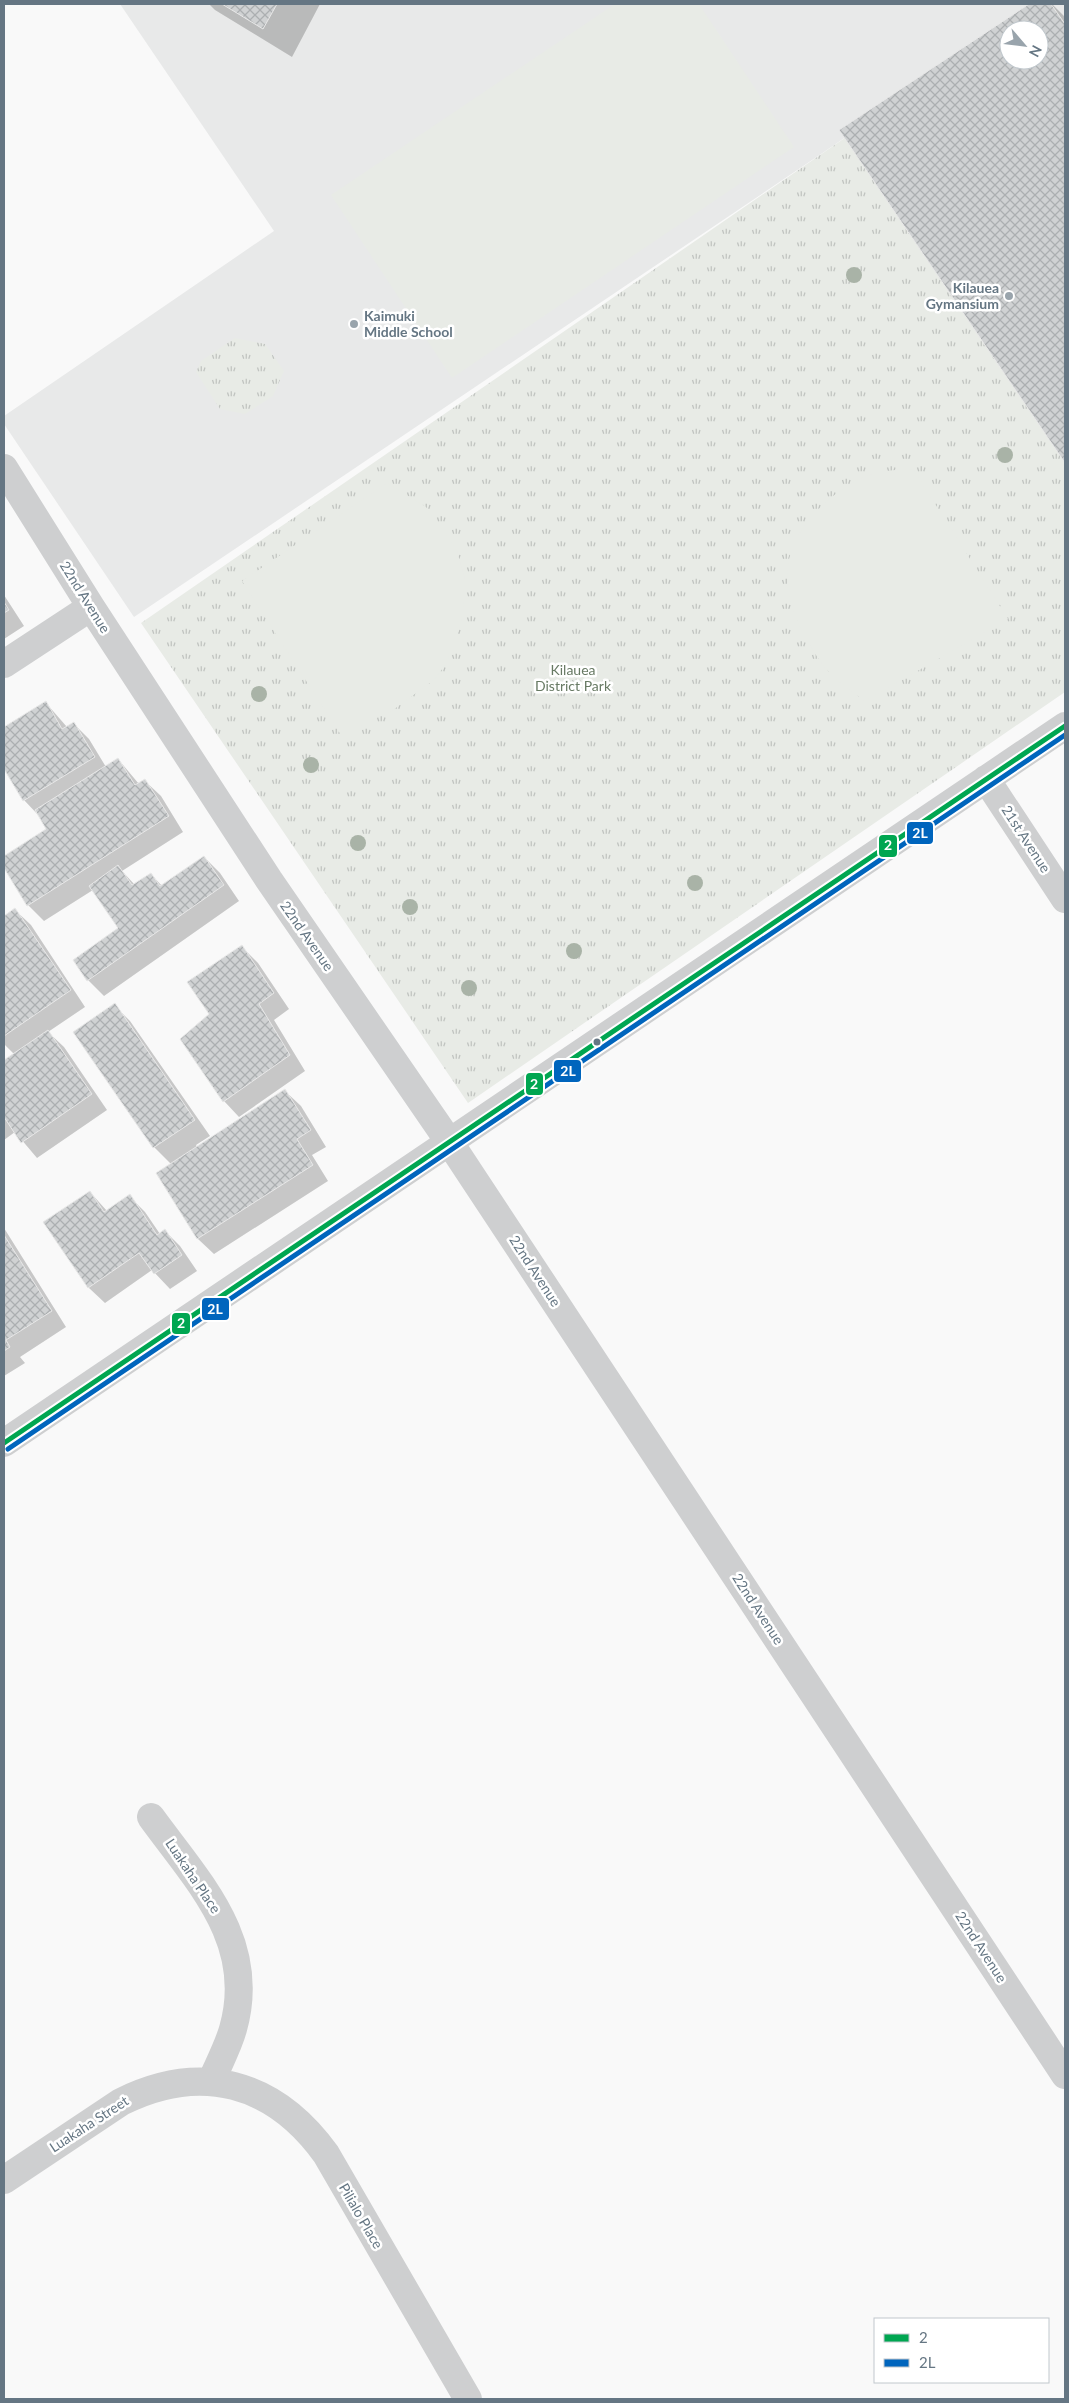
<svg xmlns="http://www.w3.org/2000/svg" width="1069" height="2403" font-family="Lato,sans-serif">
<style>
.built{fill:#e8e9e9}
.grass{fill:url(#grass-tufts);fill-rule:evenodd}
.pitch{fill:#e8ebe6}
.shadow{fill:#0003;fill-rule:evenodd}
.building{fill:url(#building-cross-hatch);stroke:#e8e8e8;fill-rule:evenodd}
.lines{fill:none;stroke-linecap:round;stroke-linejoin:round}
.minor{stroke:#cecfd0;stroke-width:28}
.bus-1-casing{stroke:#fff;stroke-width:9}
.bus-2-casing{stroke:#fff;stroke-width:9}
.bus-1{stroke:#00a651;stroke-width:5}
.bus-2{stroke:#0065bd;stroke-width:5}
.tree{fill:#a9b3a7}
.poi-dot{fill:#99a4ac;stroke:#fff;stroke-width:2}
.bus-dot{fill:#657683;stroke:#fff;stroke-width:2}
.labels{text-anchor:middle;stroke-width:5;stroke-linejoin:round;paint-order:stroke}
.poi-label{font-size:14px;font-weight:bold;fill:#657683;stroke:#fff;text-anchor:end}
.street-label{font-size:14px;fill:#657683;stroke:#fff}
.park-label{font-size:14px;fill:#687a64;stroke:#fff}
.line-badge{stroke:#fff;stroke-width:2}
.badge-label{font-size:14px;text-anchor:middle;font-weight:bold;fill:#fff}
</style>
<defs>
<pattern id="grass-tufts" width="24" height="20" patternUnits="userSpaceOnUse" patternTransform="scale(1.25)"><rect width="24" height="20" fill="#e8ebe6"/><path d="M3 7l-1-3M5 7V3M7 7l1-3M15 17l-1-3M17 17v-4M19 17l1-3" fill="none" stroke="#c0c3c0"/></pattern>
<pattern id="building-cross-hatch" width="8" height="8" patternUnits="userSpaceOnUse" patternTransform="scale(1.25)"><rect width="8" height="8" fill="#d0d2d3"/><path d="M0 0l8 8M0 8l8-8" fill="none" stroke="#acafb1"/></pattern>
</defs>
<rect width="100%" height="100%" fill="#f9f9f9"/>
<path class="built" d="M120 4H1039L824 152 134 617 4 424V416L274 231Z
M1052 4H1065V23Z"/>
<path class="grass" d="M1039 4H1052L1065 23V692L468 1103 141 623ZM1009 30H1039V60H1009Z
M235 338 265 344 284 371 273 396 245 414 220 409 196 372 201 361Z"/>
<path class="pitch" d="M615 4H699L794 147 452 378 331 195Z
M913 469 1008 619 865 701C854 693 842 685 832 675 820 663 812 649 804 634 777 586 782 542 824 504 854 477 873 470 913 469Z
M387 483 426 507 457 551 465 579V596L460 627 446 664 434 680 393 710 341 735 242 581Z"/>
<path class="shadow" d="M209 4H320L292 57 215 10Z
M1031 4H1052L1065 17V461L841 130ZM1009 30H1039V60H1009Z
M4 595 24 626 4 639Z
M46 703 67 727 73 723 89 739 106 767 118 759 139 784 145 781 161 796 183 832 122 871 135 885 151 874 162 886 204 857 220 873 239 901 104 996 88 980 120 929 93 890 44 921 28 905 4 865V857L48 829 40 817 24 800 4 767V729Z
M15 910 31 925 85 1007 48 1032 64 1047 107 1110 37 1158 15 1132 4 1140V1062L14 1054 4 1044V917Z
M242 947 258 963 289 1009 274 1020 305 1071 239 1117 224 1101Z
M114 1005 130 1021 210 1136 196 1145 197 1147 285 1091 301 1106 326 1147 312 1155 328 1181 214 1254 198 1239 157 1173 171 1164 154 1147 75 1032Z
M90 1192 107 1211 129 1196 145 1212 160 1234 165 1231 180 1246 197 1271 170 1289 152 1270 105 1303 89 1288 44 1223Z
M4 1228 66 1327 20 1357 25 1363 4 1376Z"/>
<path class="building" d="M222 4H277L263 29Z
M1029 4H1051L1065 24V463L839 130ZM1009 30H1039V60H1009Z
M4 602 9 610 4 613Z
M46 701 62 729 74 722 95 757 23 801 4 769V727Z
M118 758 135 785 145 779 169 816 27 906 4 868V856L46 829 35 810Z
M204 856 224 885 87 981 73 960 118 928 89 886 118 865 132 885 151 873 160 886Z
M15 908 71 990 4 1036V916Z
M242 945 274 993 259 1004 290 1055 223 1102 180 1039 209 1014 187 982Z
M115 1003 195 1120 153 1148 73 1032Z
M48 1030 92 1094 21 1143 4 1117V1060Z
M285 1089 311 1130 297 1139 313 1165 197 1239 156 1173Z
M90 1191 104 1212 130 1194 157 1235 165 1229 182 1255 154 1274 139 1253 88 1288 43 1222Z
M4 1235 52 1311 6 1340 10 1347 4 1351Z"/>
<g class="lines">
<path class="minor" d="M4 468 91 607 269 880 450 1143 1065 2075
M4 664 91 607
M986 779 1065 899
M4 1443 1065 726
M151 1817C198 1882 258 1941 233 2029 228 2047 218 2065 211 2082
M4 2180 121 2102C201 2062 274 2082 326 2154L468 2399"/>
<g class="bus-1-casing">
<path id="bus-1" d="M4 1443 1065 726"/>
</g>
<g class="bus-2-casing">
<path id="bus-2" d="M8 1449 1065 735"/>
</g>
<use href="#bus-1" class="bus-1"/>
<use href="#bus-2" class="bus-2"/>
</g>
<g class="tree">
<circle cx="854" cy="275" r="8"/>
<circle cx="1005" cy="455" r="8"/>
<circle cx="259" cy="694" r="8"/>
<circle cx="311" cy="765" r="8"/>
<circle cx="358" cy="843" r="8"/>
<circle cx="695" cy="883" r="8"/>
<circle cx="410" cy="907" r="8"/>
<circle cx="574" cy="951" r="8"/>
<circle cx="469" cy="988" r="8"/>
</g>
<g class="poi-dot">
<circle cx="1009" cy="296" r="5"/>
<circle cx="354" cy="324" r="5"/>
</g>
<circle class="bus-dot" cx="597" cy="1042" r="4.5"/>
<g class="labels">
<g class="poi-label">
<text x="999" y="293">Kilauea<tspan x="999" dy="16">Gymansium</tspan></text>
<text x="364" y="321" text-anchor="start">Kaimuki<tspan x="364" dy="16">Middle School</tspan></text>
</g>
<g class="street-label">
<text transform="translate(85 597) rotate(58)" y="5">22nd Avenue</text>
<text transform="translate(1026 839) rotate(57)" y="5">21st Avenue</text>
<text transform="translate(307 936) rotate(55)" y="5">22nd Avenue</text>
<text transform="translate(535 1271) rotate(57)" y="5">22nd Avenue</text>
<text transform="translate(758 1609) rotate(57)" y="5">22nd Avenue</text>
<text transform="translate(193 1876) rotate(56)" y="5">Luakaha Place</text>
<text transform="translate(981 1947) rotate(57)" y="5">22nd Avenue</text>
<text transform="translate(89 2124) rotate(-33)" y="5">Luakaha Street</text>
<text transform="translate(361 2216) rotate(60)" y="5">Pilialo Place</text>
</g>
<g class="park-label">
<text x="573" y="675">Kilauea<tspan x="573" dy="16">District Park</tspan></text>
</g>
</g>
<g class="line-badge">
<rect x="906" y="821" width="28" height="24" rx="5" fill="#0065bd"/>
<rect x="878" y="834" width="20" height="24" rx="5" fill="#00a651"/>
<rect x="553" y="1059" width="29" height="24" rx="5" fill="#0065bd"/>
<rect x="525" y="1072" width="19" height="24" rx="5" fill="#00a651"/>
<rect x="201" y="1297" width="29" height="24" rx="5" fill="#0065bd"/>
<rect x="171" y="1312" width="20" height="23" rx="5" fill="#00a651"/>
</g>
<g class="badge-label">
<text x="920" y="838">2L</text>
<text x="888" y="850">2</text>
<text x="568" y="1076">2L</text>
<text x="534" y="1089">2</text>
<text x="215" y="1314">2L</text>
<text x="181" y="1328">2</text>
</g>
<rect width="1069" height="2403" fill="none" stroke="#657683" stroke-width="10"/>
<rect x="874" y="2318" width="175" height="65" fill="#ffffff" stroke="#c1c8cd"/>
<rect x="884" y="2334" width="25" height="8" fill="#00a651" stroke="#c1c8cd"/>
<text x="919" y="2343" font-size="15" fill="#657683">2</text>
<rect x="884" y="2359" width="25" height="8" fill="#0065bd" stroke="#c1c8cd"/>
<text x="919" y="2368" font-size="15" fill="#657683">2L</text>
<g transform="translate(1024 45) rotate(118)"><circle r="24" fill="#ffffff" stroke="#c1c8cd"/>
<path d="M0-4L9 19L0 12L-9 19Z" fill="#99a4ac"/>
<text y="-8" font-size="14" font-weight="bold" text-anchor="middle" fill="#657683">N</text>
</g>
</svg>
